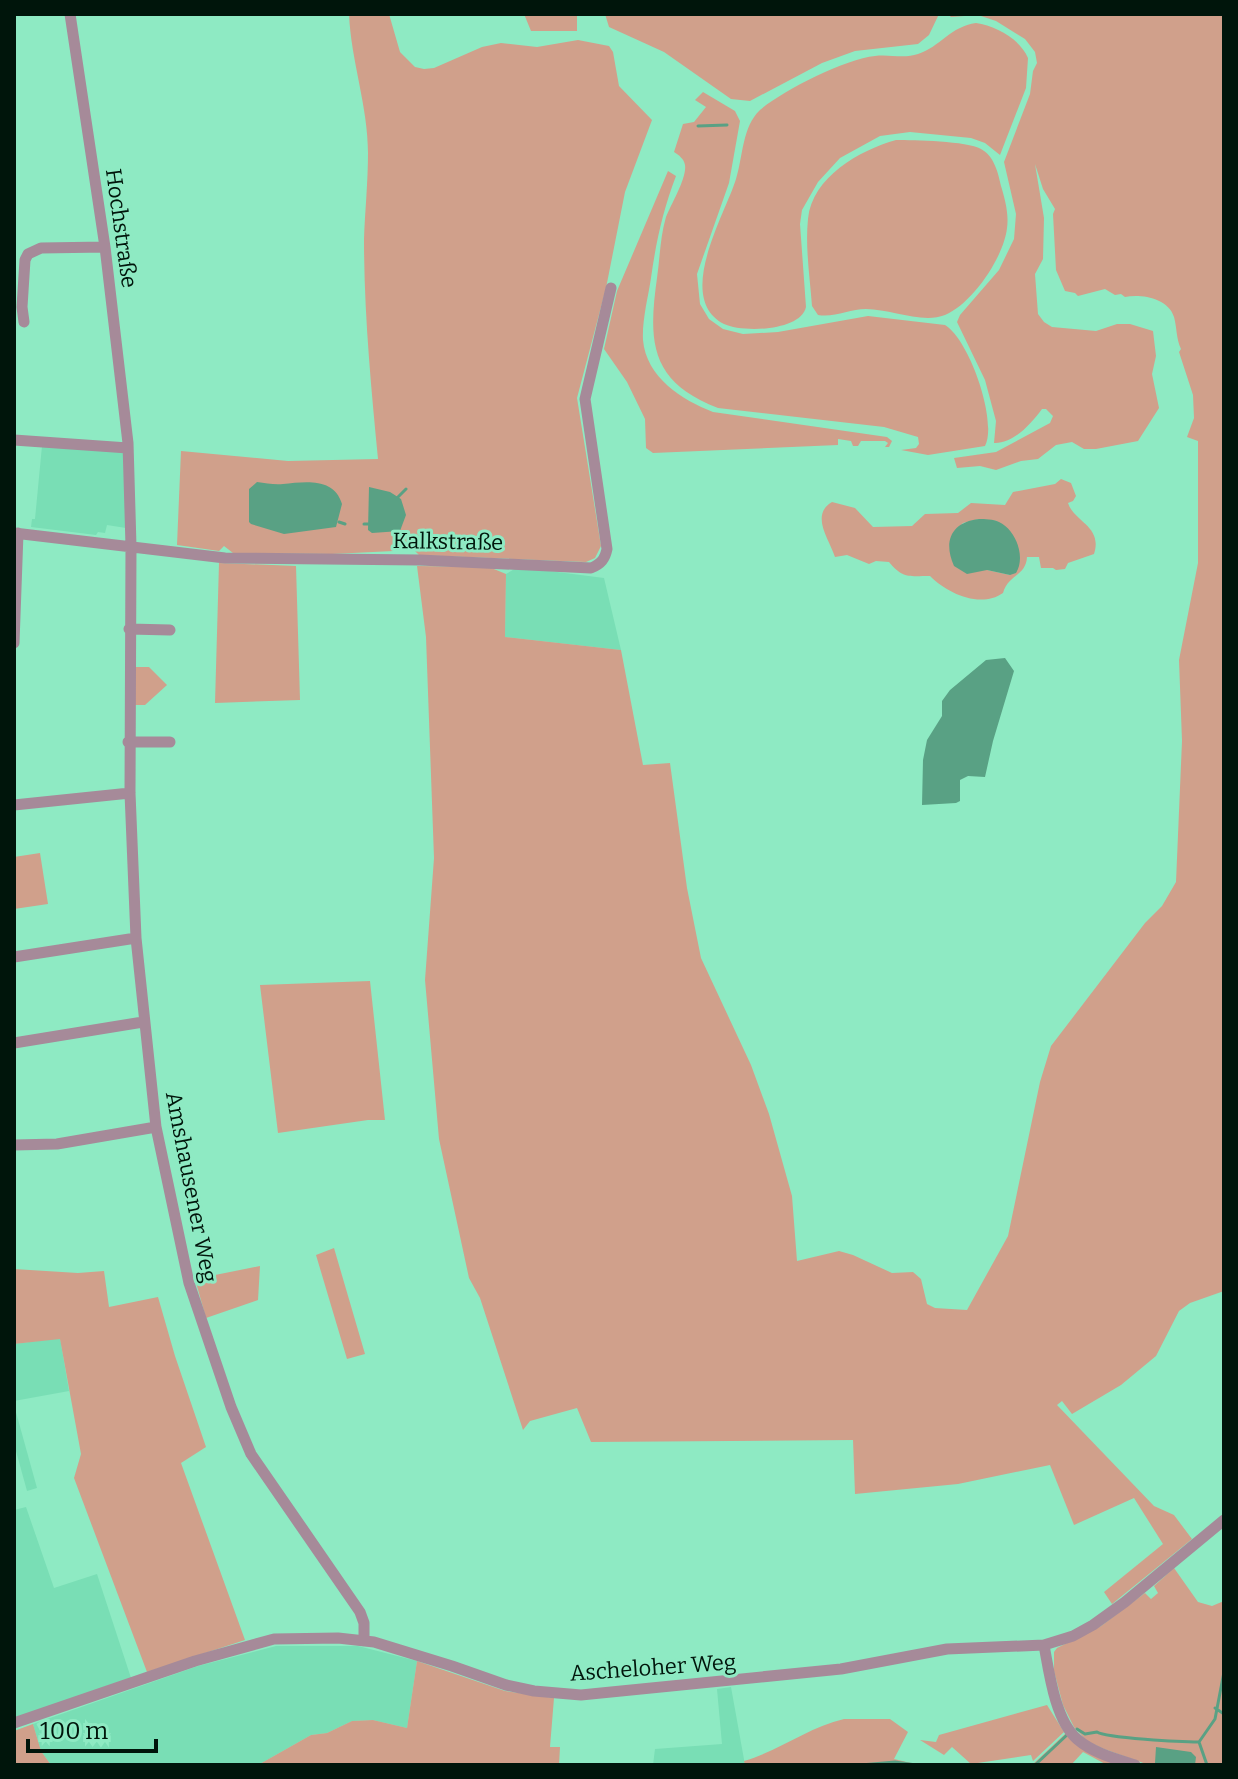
<svg xmlns="http://www.w3.org/2000/svg" width="1238" height="1779" font-family="Bitter,serif">
<style>
.built{fill:#79deb5}
.green{fill:#d0a08b;fill-rule:evenodd}
.water{fill:#59a184}
.lines{fill:none;stroke-linecap:round;stroke-linejoin:round}
.stream{stroke:#59a184;stroke-width:3}
.minor{stroke:#a68a99;stroke-width:11}
.labels{text-anchor:middle;stroke-width:6;stroke-linejoin:round;paint-order:stroke}
.street-label{font-size:22px;fill:#00150b;stroke:#8eeac3}
</style>
<rect width="100%" height="100%" fill="#8eeac3"/>
<path class="built" d="M42 446 125 450 126 528 107 525 105 533 98 532 96 535 31 527 32 519H35Z
M518 567 604 578 621 650 505 637 506 574Z
M60 1338 69 1391 14 1401V1344Z
M14 1405 37 1488 27 1491 16 1451H14Z
M26 1507 54 1588 97 1574 131 1678 14 1718V1510Z
M276 1646H358L417 1661 407 1728 373 1720 352 1721 327 1733 311 1735 258 1765H51L41 1751 33 1724 198 1666Z
M731 1687 745 1765H653L655 1749 722 1744 717 1689Z"/>
<path class="green" d="M349 14H389L400 52 415 67 424 69 434 68 482 47 501 43 537 47 578 40 609 46 613 52 619 86 652 120 625 192 606 288 577 398 601 546 595 558 586 562 419 555 414 550 332 554 233 553 224 546 219 551 177 545 181 451 288 461 378 459C371 386 364 313 364 239 365 211 368 182 368 153 368 106 351 61 349 14Z
M524 14H577V31H531Z
M605 14H939L929 35 918 44 855 51 822 63 750 101 731 99 664 52 609 27Z
M948 14H1224V1291L1190 1303 1179 1311 1156 1356 1121 1385 1072 1414 1062 1401 1057 1405 1154 1506 1174 1515 1192 1539 1112 1604 1104 1592 1163 1544 1134 1498 1074 1525 1050 1465 958 1484 855 1494 853 1440 591 1442 577 1408 530 1421 523 1430 480 1298 469 1278 439 1139 425 980 434 858 426 637 417 566 489 567 506 574 505 637 621 650 643 765 670 763 687 888 701 958 751 1065 769 1114 792 1196 797 1261 839 1251 853 1255 892 1273 913 1272 921 1279 927 1304 935 1308 967 1310 1008 1236 1040 1082 1051 1046 1145 923 1162 906 1176 882 1182 741 1179 660 1198 563V441L1187 437 1194 418 1193 395 1179 352 1181 349C1176 338 1177 328 1174 317 1168 298 1141 294 1125 297L1121 294 1115 295 1105 289 1078 296 1075 293 1065 291 1056 270 1053 214 1055 209 1043 189 1035 164 1044 218 1043 259 1035 274 1038 314 1044 322 1052 327 1096 331 1117 324H1130L1153 331 1156 356 1152 374 1159 408 1138 441 1096 449H1084L1072 442 1056 445 1038 459 1021 461 996 470 980 466 957 468 954 458 996 452 1050 423 1053 416 1046 409H1042C1031 424 1013 444 994 443L996 421 985 380 957 322 960 315 999 270 1014 239 1016 214 1004 162 1030 94 1033 71 1037 63 1035 52 1025 39 996 21 978 15 951 17Z
M976 23C996 26 1020 39 1028 58L1026 88 1000 155 985 143 971 138 910 132 880 136 840 158 818 182 802 210 800 224 806 307C801 331 743 333 724 324 674 298 725 215 736 179 743 157 742 127 760 110 782 91 845 59 875 56 889 54 904 59 918 54 940 47 951 26 976 23Z
M703 92 735 111 740 121 729 183 697 274 700 304 709 319 723 329 743 334 778 332 868 316 945 325C969 339 998 421 985 446L928 455 901 450 916 448 919 444 918 437 884 427 718 408C650 382 648 342 657 278 660 258 660 237 666 217 671 204 687 178 685 165 684 159 679 155 674 152L683 124 694 122 706 107 695 100Z
M896 140C914 140 967 141 981 149 994 156 998 172 1001 186 1005 199 1009 214 1007 228 1004 257 972 304 945 315 922 324 891 309 866 309 850 309 834 318 818 315L812 306C810 278 805 247 808 219 812 177 860 150 896 140Z
M668 171 676 176C663 210 656 242 651 278 648 298 642 320 643 340 646 377 682 400 713 412L887 437 892 441 889 447H885L888 443 885 441H861L858 446H853L851 441 838 439V445L653 453 646 448 645 419 627 382 604 349 617 291Z
M1061 479 1071 483 1076 496 1073 501 1068 503C1074 522 1103 526 1094 554L1068 563 1065 569 1056 570 1053 568H1041L1039 557H1027C1026 576 1008 575 1003 593 980 609 947 593 930 576 909 576 903 579 889 562L876 561 869 564 847 555 835 557C829 539 810 515 832 502L855 508 873 527 912 526 925 514 958 513 971 503 1005 505 1013 492 1055 484ZM979 519 997 521 1010 575 987 570 953 534 963 523Z
M219 563 296 566 300 700 215 703Z
M134 667H149L167 685 145 705H134Z
M40 853 48 904 14 909V857Z
M370 981 385 1120H368L278 1133 260 985Z
M334 1248 365 1354 347 1359 316 1255Z
M260 1266 258 1300 206 1318 195 1279Z
M14 1269 78 1273 104 1271 109 1307 158 1297 175 1356 206 1447 181 1463 245 1640 147 1672 74 1478 81 1454 60 1339 14 1344Z
M1174 1568 1198 1602 1212 1606 1224 1601V1765H1149L1104 1749 1087 1741 1074 1727 1063 1705 1054 1671V1652L1057 1648 1101 1626 1145 1593 1151 1599 1158 1593 1154 1586Z
M417 1661 505 1691 554 1698 550 1747H560L559 1765H258L311 1735 327 1733 352 1721 373 1720 407 1728Z
M1047 1705 1064 1732 1033 1761 1031 1755 971 1764 952 1747 944 1755 920 1740 936 1742 939 1735Z
M844 1719H890L908 1732 894 1759 919 1765H745L744 1761C779 1751 809 1727 844 1719Z
M33 1724 41 1751 51 1765H14V1731Z
M1066 1733 1122 1765H1107L1083 1752 1071 1765H1032Z"/>
<path class="water" d="M257 482C266 483 274 485 283 484 305 482 334 477 342 504L336 527 284 534 251 524 249 522V489Z
M369 487 390 492 401 499 406 515 400 531 372 533 368 530Z
M979 519C985 519 993 519 999 522 1016 530 1026 557 1016 573L1010 575 987 570 967 574 954 566C943 542 951 522 979 519Z
M1005 658 1014 671 993 741 985 777 968 776 960 780V801L956 803 922 805 923 760 927 740 942 716V701L950 690 986 660Z
M1156 1747 1191 1752 1196 1757 1195 1765 1155 1763Z"/>
<g class="lines">
<path class="stream" d="M698 126 727 125
M398 497 406 489
M339 522 345 524
M364 524H368
M1215 1708 1224 1714
M1077 1729 1085 1734 1097 1732C1106 1738 1182 1742 1199 1742L1207 1765
M1199 1742 1215 1719 1224 1672
M861 1765 895 1762 916 1765
M1035 1765 1068 1734"/>
<path class="minor" d="M70 14 105 247 128 443 131 546 130 793 136 938 156 1127 189 1283 231 1407 251 1454 360 1612 364 1623V1641
M24 322 22 307 25 260 28 254 41 248 105 247
M14 440 128 448
M14 533 225 558 420 560 591 568C601 564 605 559 607 549L585 399 611 288
M129 629 170 630
M14 643 18 533
M128 742H170
M14 805 130 793
M14 957 136 938
M14 1043 143 1022
M14 1145 57 1144 156 1127
M1044 1645C1049 1672 1055 1720 1077 1739 1093 1753 1116 1759 1135 1765
M14 1723 195 1661 274 1639 338 1638 374 1642 452 1666 506 1685 534 1691 581 1695 841 1669 947 1649 1044 1645 1073 1636 1093 1625 1125 1602 1224 1520"/>
</g>
<g class="labels">
<g class="street-label">
<text transform="translate(122 228) rotate(82)" y="8">Hochstraße</text>
<text transform="translate(448 541) rotate(1)" y="8">Kalkstraße</text>
<text transform="translate(192 1187) rotate(79)" y="8">Amshausener Weg</text>
<text transform="translate(653 1667) rotate(-4)" y="8">Ascheloher Weg</text>
</g>
</g>
<rect width="1238" height="1779" fill="none" stroke="#00150b" stroke-width="32"/>
<path d="M28 1739v12h128v-12" fill="none" stroke="#00150b" stroke-width="4"/>
<text x="40" y="1739" font-size="24" fill="#00150b" stroke="#8eeac3" stroke-width="6" paint-order="stroke">100 m</text>
</svg>
